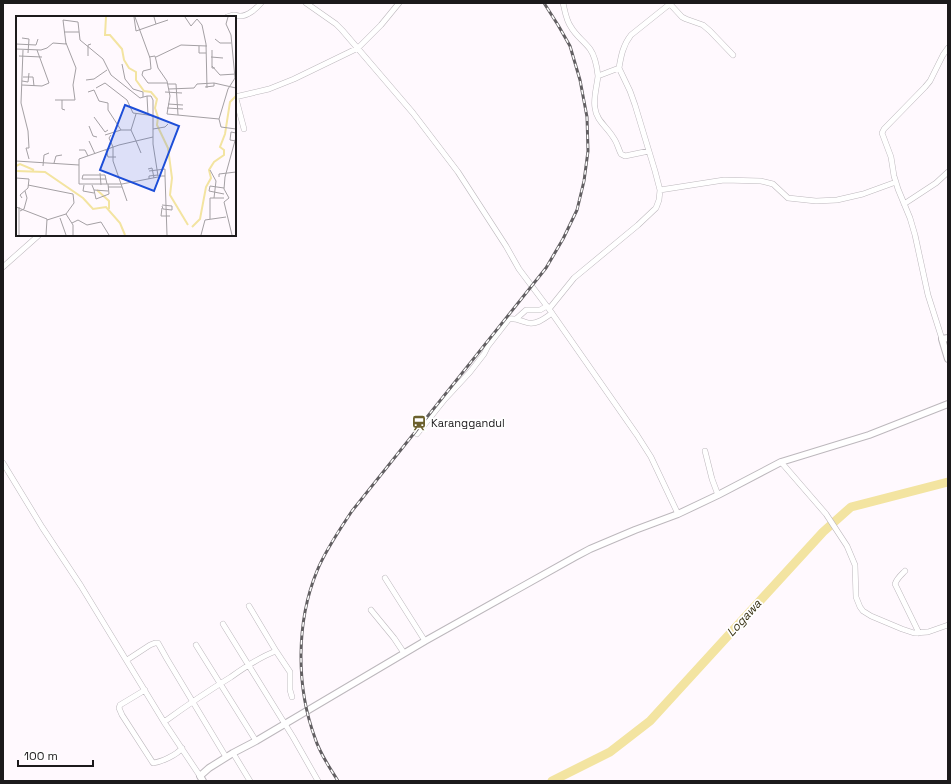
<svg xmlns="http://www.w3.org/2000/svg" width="951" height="784" font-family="'Space Grotesk',sans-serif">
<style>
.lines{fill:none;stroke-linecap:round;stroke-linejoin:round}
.river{stroke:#f3e4a1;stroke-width:9}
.minor-casing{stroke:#bdb8bd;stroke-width:6}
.major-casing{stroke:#bdb8bd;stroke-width:8}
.minor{stroke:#fff;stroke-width:5}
.major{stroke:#fff;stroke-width:6}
.rail-casing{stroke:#625f62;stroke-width:3}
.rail{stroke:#fff;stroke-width:1.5;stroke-dasharray:4.5;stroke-linecap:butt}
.labels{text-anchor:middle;stroke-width:3.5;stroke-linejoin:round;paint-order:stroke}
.poi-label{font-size:11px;fill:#1c1a1c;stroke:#fff;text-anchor:start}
.water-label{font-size:12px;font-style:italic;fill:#3a3416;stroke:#fff}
.inset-river{fill:none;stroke:#f3e4a1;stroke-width:2}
.inset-road{fill:none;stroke:#a4a0a4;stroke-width:1}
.view{fill:#1d4ed8;fill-opacity:0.15;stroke:#1d4ed8;stroke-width:2}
.inset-edge{fill:none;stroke:#1c1a1c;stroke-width:2}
</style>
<rect width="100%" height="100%" fill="#fff9fe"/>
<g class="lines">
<path class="river" d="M552 781 610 752 650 721 823 532 851 507 948 482"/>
<g class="minor-casing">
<path id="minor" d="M306 3 336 24 342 30 413 113 458 172 506 246 519 269 549 309 637 435 651 457 678 514
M563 3C565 11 566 20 571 27 576 36 584 41 590 49 595 56 597 67 598 76L619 68C621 56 623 45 631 35L671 3
M670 4 682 17 686 19 703 25 710 31 733 55
M227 17C235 14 232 15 239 16 247 17 257 8 261 3
M598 76C597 86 593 99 595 108 596 120 607 127 613 137 617 142 618 148 621 154L625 156 649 151
M235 95 244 129
M235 97 269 89 294 79 358 48 381 25 399 3
M660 190 724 180 761 181 773 184 788 198 816 201 837 200 863 194 896 182
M904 204 936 183 948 172
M3 267 39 235
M549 309 574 278 638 225 656 208 659 200 660 190 655 171 635 105 630 91 619 68
M516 319 526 310H540L547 306
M942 339 928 295 915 235 910 218 898 189 894 176 891 157 882 133 884 129 925 87 930 81 943 55 948 48
M417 434 445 399 470 372 484 354 488 346 509 319C515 318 519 320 525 322 535 326 544 319 552 313
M705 451 712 479 718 495
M781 462 826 514 847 546 855 565 856 597 860 607 863 611 871 616 902 629 914 633 928 632 948 625
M3 463 42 527 81 586 164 722 200 776
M905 571C901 575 897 578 895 584L919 633
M385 578 425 641
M371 610 394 638 404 653
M223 624 293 737 318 781
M196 645 256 741
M276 651 290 672V690L292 697
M127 660 150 645 155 643H158L167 659 226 757
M145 690 120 705 119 708 122 715 153 763C161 762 177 755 182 748
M164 722C186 706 208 691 231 677 245 667 260 657 276 651L249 606
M233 753 250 781"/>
</g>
<g class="major-casing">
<path id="major" d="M948 338 942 339 948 359
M203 781 200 776 209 768 233 753 256 741 425 641 575 557 590 549 635 530 678 514 718 495 781 462 869 435 948 404"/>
</g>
<use href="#minor" class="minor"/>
<use href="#major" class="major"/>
<g class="rail-casing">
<path id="rail" d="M338 781C330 768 320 754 315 738 296 687 296 622 317 571 325 551 340 529 352 511L546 268 563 239 577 210 584 181 588 151 587 117 580 80 570 46 558 25 544 3"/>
</g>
<use href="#rail" class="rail"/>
</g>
<defs>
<g id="station-bare" transform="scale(1.2)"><path d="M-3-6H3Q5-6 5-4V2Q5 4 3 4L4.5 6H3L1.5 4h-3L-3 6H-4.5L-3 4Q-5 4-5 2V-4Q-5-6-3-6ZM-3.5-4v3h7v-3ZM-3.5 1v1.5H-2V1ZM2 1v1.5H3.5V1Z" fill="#6c602d" stroke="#fff" stroke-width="2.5" paint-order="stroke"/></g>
</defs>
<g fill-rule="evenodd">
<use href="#station-bare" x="419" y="423"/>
</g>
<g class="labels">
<g class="poi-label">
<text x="431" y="427">Karanggandul</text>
</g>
<g class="water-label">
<text transform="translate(744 618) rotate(-48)" y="4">Logawa</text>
</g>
</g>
<g transform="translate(16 16)">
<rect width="220" height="220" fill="#fff9fe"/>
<path class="inset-river" d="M90 1 89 19H94L106 33 108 44 113 52 120 56V64L128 75 135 76 141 83 139 92 142 101 141 109 152 132 156 162 154 179 172 209M0 150 4 148 18 154M0 155 29 156 67 182 77 193 90 191 104 207 109 219M81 174 93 185V193M176 211 184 203 190 171 195 162 193 154 198 146 208 139V134L204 131 209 118 214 86 220 80"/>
<path class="inset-road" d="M118 1 120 15 140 8 138 1M119 1 134 42 135 53 127 55 126 59 132 67H151M169 1 175 10 181 3 186 9 190 28 191 72M212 1 210 8 215 19 219 62 212 73 203 103 205 111 220 113M140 8 152 4M48 16H63M6 22 13 23 12 37M199 23 204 27H215M0 28 20 29 22 23M183 30V37H190M0 33 25 34 31 32 37 27 50 28 47 4 62 6 64 24 87 43 95 59 124 82 131 80 132 99 137 100V128L142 160H149L151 219M7 34 5 87 12 115 13 132H10L13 143M196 34V52H199M3 40 26 41M72 40V29L75 28M133 41 139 40 142 52 151 65 154 80 151 98 203 103M140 41 165 29 191 30M195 41 207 42M106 48 109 63 117 73 127 76V81M196 50 204 59 220 58M7 61H17L18 70M70 64 78 63 91 54M6 65 12 66 13 57M152 68H160L162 99M6 69 26 70 33 67 21 34M189 71 198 70V67M80 72 89 67 111 84 117 97 132 99M153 73 178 72 181 68 198 67 220 72M72 76 78 74 83 85 92 87V94L105 114 89 119M149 76 166 77M131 80H135L137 84V99M39 84H59L57 69 60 52 50 27M46 84V93L49 94M152 88 167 89M151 92 167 93M78 101 89 116 92 114M73 110 77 120 81 121M137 113 149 111 152 108M105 114H115L120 125M115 114 120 98M220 117 215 116 214 124 220 125M95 119 93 122 97 131V145L111 185M137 121 103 129 63 143V168H106L142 161M73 125 79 138M120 125 125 137M63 134H69L72 140M90 134 92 141H100M0 145 63 149M38 147 40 140 46 139M27 150 28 139 33 137M132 153 136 152 138 162M194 154 200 165 198 182M133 155 149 153V160M84 157 85 169M203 161V158L220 156M0 162 13 163 12 172 4 179 6 182M66 163 67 159H89L91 168M66 163H90M133 163V160L142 159M12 169 57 178M68 169 67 175 78 177M76 169 78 174 92 175M92 171H106M78 174 80 183 93 178 92 168M57 178 58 187 50 198 57 209V219M208 178 193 175 194 170 208 172M146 190 147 193 156 194V190L146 189M0 191 31 203 30 219M146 192 145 200H154M4 195 8 193 11 182 9 175M44 202 50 219M194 203V182H208M31 204 50 198M56 207 62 204 71 209 85 206 93 219M3 219V191M185 219 189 204 210 201M216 219 208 186 213 182 208 173 209 161 220 121"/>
<path class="view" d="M109 89 163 110 138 175 84 154Z"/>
<rect width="220" height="220" class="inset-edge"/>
</g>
<rect width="951" height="784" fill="none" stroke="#1c1a1c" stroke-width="8"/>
<path d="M18 760v6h75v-6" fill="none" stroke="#1c1a1c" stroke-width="2"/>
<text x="24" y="760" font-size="12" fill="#1c1a1c" stroke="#ffffff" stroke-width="3" paint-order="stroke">100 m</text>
</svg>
